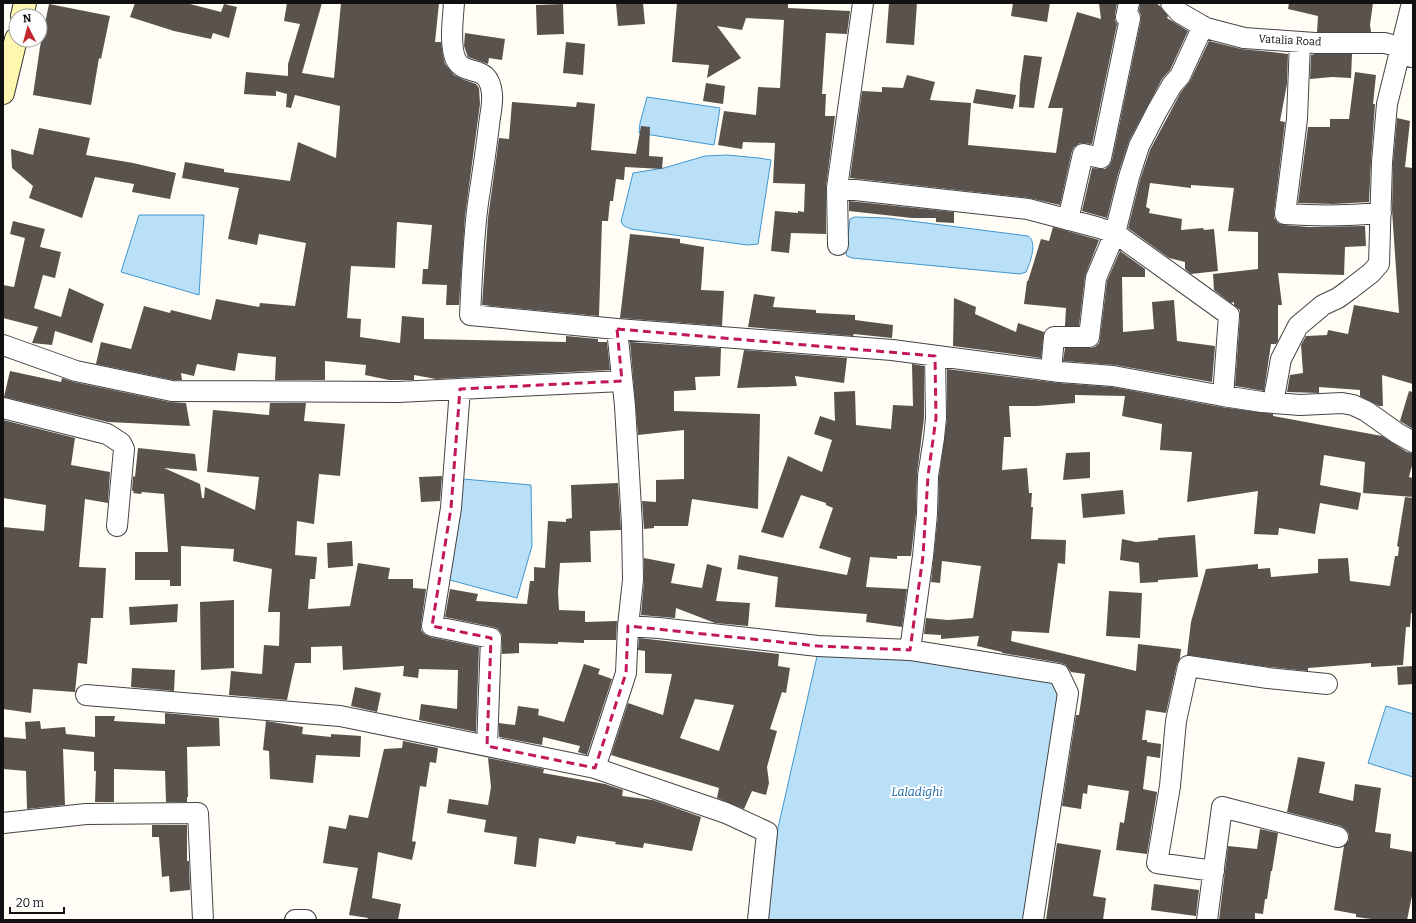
<svg xmlns="http://www.w3.org/2000/svg" width="1416" height="923" font-family="Bitter,serif">
<style>
.water{fill:#b9e0f7;stroke:#3f96cf}
.building{fill:#5a524d;fill-rule:evenodd}
.lines{fill:none;stroke-linecap:round;stroke-linejoin:round}
.street-casing{stroke:#444;stroke-width:22}
.secondary-casing{stroke:#333;stroke-width:24}
.street{stroke:#fff;stroke-width:20}
.secondary{stroke:#fff6b0;stroke-width:22}
.marked{fill:none;stroke:#c2185b;stroke-width:3;stroke-dasharray:8 5;stroke-linejoin:round}
.labels{text-anchor:middle;stroke-width:4;stroke-linejoin:round;paint-order:stroke}
.street-label{font-size:11px;fill:#111;stroke:#fff}
.water-label{font-size:12px;font-style:italic;fill:#1768a6;stroke:#fff}
</style>
<rect width="100%" height="100%" fill="#fffdf5"/>
<path class="water" d="M647 97 720 108 714 145 639 133 640 123Z
M727 155 759 158 771 160 758 244 747 245 631 229 624 226 621 222 633 173 664 168 705 156Z
M139 215H204L199 295 121 272Z
M855 217 887 218 1028 236C1038 242 1030 263 1026 272L1020 274 852 258 847 256 846 254 850 219Z
M463 479 531 485 532 546 517 598 446 579Z
M818 652 912 657 1053 680 1063 695 1025 920H767L778 828Z
M1386 706 1413 714V777L1368 763Z"/>
<path class="building" d="M135 3H186L221 12 224 4 237 7 229 38 213 33 211 39 174 31 130 17Z
M287 3H322L302 73 334 78 341 3H439L435 42H441L443 56 445 64 454 75 462 79 476 84 479 88 480 104 465 216 459 305H446L447 285 422 284 423 269H428L432 225 397 222 395 268 351 266 347 318 361 319 360 337 400 343 402 316 424 318V339L566 342V336L598 339V342H607L610 370 436 379 414 375V380H389L365 375 366 365 325 361V380H275L276 357 238 353 235 371 197 364 194 376 181 373 182 380H173L96 364 101 342 131 349 144 306 170 313 171 310 211 320 216 299 259 307 260 303 295 306 306 243 259 234 257 245 228 239 239 188 182 178 185 162 224 169V172L290 181 298 142 336 158 340 106 295 95 291 108 286 107 287 94 276 91V96L244 94 246 72 288 76V64L300 24 284 21Z
M616 3H643L645 24 618 26Z
M677 3H788V8L850 11 847 34 826 33 822 94H826L825 116H835L826 187V234L791 233 789 253 771 251 775 211 798 213V211L804 212 805 184 773 183 775 143 743 142 742 149 718 145 724 111 756 115 758 87 780 88 784 20 746 18 742 30 717 26 741 58 707 78 709 65 672 62Z
M889 3H917L914 45 886 43Z
M1013 3H1050L1047 22 1011 16Z
M1099 3H1117L1115 15V20L1117 24 1092 144 1080 143 1074 147 1072 151 1060 205 1029 198 850 178 862 91 882 92V87L903 88 907 75 935 82 930 100 971 103 968 145 1056 153 1063 108H1048L1077 12 1101 19Z
M1140 3H1156L1160 6 1168 16 1167 18 1188 31 1170 70 1162 79 1129 141 1118 174 1107 218 1082 211 1092 168 1105 169 1110 165 1112 160 1141 20V15L1139 11Z
M1289 3H1373L1370 25 1371 32H1317L1318 16 1288 9Z
M49 4 110 16 101 59 99 58 91 105 33 95 40 47Z
M563 4 564 34 537 35 536 5Z
M465 33 505 39 502 60 489 58 488 64 468 57 464 46Z
M1209 41 1241 49 1272 52 1288 54 1287 84 1280 121 1285 122 1274 213V218L1278 223 1284 225 1309 227 1365 226 1366 246 1345 247 1344 275 1278 273 1282 305H1278V341L1276 344H1271L1264 391 1235 386 1240 316V310L1234 305V302L1231 303 1214 290 1213 274 1258 269V232L1228 231 1234 188 1191 185V188L1150 183 1146 207 1150 209 1149 213 1182 219 1181 230 1203 228 1204 230 1214 229 1218 271 1191 274 1185 269V262L1169 258 1128 228 1140 180 1150 150 1181 92 1190 81Z
M566 42 585 44 583 75 563 73Z
M1315 54H1352L1351 78 1332 77 1310 79 1311 55Z
M1024 55 1042 57 1034 108 1019 107 1020 84Z
M1355 72 1376 75 1373 104H1375L1371 161 1369 202 1333 204 1298 203 1308 127H1330V119H1349Z
M706 83 725 86 723 104 703 101Z
M976 89 1016 95 1013 109 973 103Z
M512 102 576 107 577 102 595 104 591 150 636 154 641 126 650 127 649 156 663 157 662 169 625 167 624 180 616 179 613 201H610L608 221H602L599 316 482 305 488 218 499 138 509 139Z
M1397 118 1410 121 1405 167 1413 168 1412 204 1413 240V384L1382 375 1383 406H1379L1360 396V390L1319 387V393L1287 392 1290 375 1303 373 1301 345 1306 336 1327 335 1328 330 1348 334 1354 305 1399 313 1392 210 1393 163Z
M39 128 90 138 86 155 133 163 176 173 170 199 132 192 134 184 95 177 82 218 29 198 33 186 12 168 11 149 33 155Z
M849 201 954 212V223L936 222V218H912L849 211Z
M13 221 45 229 40 247 61 252 55 278 43 275 34 308 61 317 69 288 104 304 92 343 55 331 52 345 32 343 38 327 3 318V285L14 287 25 238 10 234Z
M1053 227 1099 240 1085 276 1079 326H1065L1066 308 1024 304 1027 281H1028L1041 239 1049 241Z
M630 234 680 239V243L704 247 701 290 724 291 722 326 620 318Z
M1120 251 1145 269V277H1122L1123 332 1154 329 1152 302 1174 300 1177 341 1215 346 1212 382 1115 365 1063 361 1065 348H1089L1095 347 1099 343 1100 338 1107 281Z
M754 294 775 297 773 307 816 310V313L855 315V320L893 325 892 338 854 334 853 336 748 327Z
M954 298 976 307 975 314 1016 332 1018 323 1044 332 1041 358 953 346Z
M630 342 721 348 720 376 695 377 696 390 674 391V411L760 414 758 509 692 499 688 526H654V528L644 529 642 501 656 502V480L684 479V430L638 435Z
M744 350 847 358 844 383 795 376 797 386 737 388Z
M912 364 924 366V418L917 474 916 513 911 556H897V559L870 557 866 587 907 589 902 627 866 622 867 614 775 607 778 577 737 569 739 555 847 575 851 558 819 548 833 508 826 505V503L801 495 783 538 761 532 788 456 822 472 832 440 814 434 820 416 835 421 834 392 855 391 856 425 891 429 893 405 913 406Z
M947 369 1059 383 1112 387 1221 407 1273 414V416L1382 436 1407 452 1413 453V462L1409 477 1413 478V497L1363 493 1365 462 1324 455 1320 485 1361 493 1358 510 1320 503 1315 534 1279 528 1278 535 1254 534 1258 491 1187 502 1192 452 1160 450 1162 424 1122 416 1125 396 1075 395V403L1037 406H1009L1011 437H1004L1002 470 1027 468 1029 493H1032L1031 507H1033L1031 539 1066 540 1065 564 1058 563 1049 633 1012 631 1011 641 1136 671 1138 644 1181 649 1180 658 1177 664 1166 713 1146 710 1142 740H1147V742L1161 744 1160 758 1147 756 1143 789 1157 792 1147 854 1116 850 1120 822 1124 823 1129 791 1088 785 1087 794 1083 793 1081 809 1062 806 1076 715H1079L1085 674 1071 672 1066 665 1061 663 1002 653V652L977 646 979 636 941 639V635L924 634 926 618 948 620 973 618 981 566 942 561 940 583 931 582 938 515 939 477 947 419Z
M10 371 61 382 62 378 74 382 170 402 186 403 190 426 108 422 4 397Z
M1409 391 1413 392V429L1400 421Z
M270 403H306L304 421 345 424 340 476 319 474 314 524 297 521 295 555 317 557 315 579H310L308 609 350 606 358 563 390 568 388 579H413V588L426 589 421 625V630L424 634 430 637 479 647 476 732 419 720 421 704 457 709 458 670 419 669 418 678 403 676 404 666 343 670 342 646 311 647V663H295L287 700 229 695 231 671 262 674 264 645 279 646 280 612H268L272 569 233 561 234 549 181 546V586H170V580H135V552H168L164 494 142 492 141 494 133 493 134 491H132L133 476 135 477 138 448 195 454 197 471 164 468 200 484 202 498H204L205 487 255 510 259 477 207 472 213 410 269 415Z
M3 420 75 438 71 465 110 472 108 503 85 499 79 567 106 568 103 618H91L87 664 78 663 75 692 33 689 31 713 3 709V527L44 531 46 505 3 498Z
M1090 452V478L1063 480 1066 453Z
M442 476 440 501 421 502 419 477Z
M618 483 621 530 590 531 591 562 560 563 558 592 559 610 585 611V622L617 621 616 640H584V643L558 642V644L519 643V653L502 654V638L501 633 498 629 493 627 445 617 450 589 478 594 476 601 527 604 530 581H534V567L545 568 548 521 566 522V519L572 518 571 485Z
M1123 490 1125 514 1083 518 1081 494Z
M1405 497 1413 498V613H1411L1410 627H1406L1403 665 1371 667V663L1308 668V671L1269 667 1187 655 1191 622 1206 569 1258 564V569L1270 568 1271 577 1318 573V559L1348 558 1350 581 1390 586 1395 556H1398L1399 547 1397 546Z
M1195 535 1198 577 1158 580V582L1140 583 1139 563 1120 560 1122 539 1136 542 1158 540V538Z
M352 541 353 566 328 568 327 543Z
M644 558 675 564 671 583 702 588 707 564 722 568 716 601 750 603 748 626 715 623 676 608 675 618 641 615 644 581Z
M1109 591 1142 593 1140 638 1106 636Z
M234 600V668L201 670 200 602Z
M178 604 177 622 130 625 129 607Z
M639 638 779 654 778 666 790 668 786 693 782 692 770 729 777 731 767 767 769 783 766 795 752 791 744 809 717 798 719 788 611 755 628 703 663 715 672 674 645 673V651L638 650ZM695 699 734 705 719 751 680 738Z
M584 664 600 669 598 674 612 679 587 755 578 752 580 746 543 737 542 745 499 737V723L515 725 518 706 539 709 538 715 564 722Z
M1413 666V684L1398 685 1397 667Z
M132 668 175 670 174 691 131 687Z
M355 687 381 693 377 712 351 706Z
M165 713 219 718 220 746 187 747 188 797H187V802H166L165 771 114 769V802H95L96 771H94V752L63 749 65 805 27 809 26 771 3 769V737L26 739 25 722 40 721 41 729 65 727 66 734 95 737V716H115L114 721 165 724Z
M266 721 303 727 302 734 331 737V734L361 736 360 757 316 755 313 783 270 779 269 751 263 750Z
M403 741 438 748 436 763 430 762 426 787 420 786 412 841 416 842 412 860 378 852 372 898 401 904 398 920H367L368 918 349 915 358 868 323 863 329 826 346 829 349 815 368 818 384 749 402 748Z
M1298 757 1325 762 1319 793H1320L1353 801 1355 784 1381 788 1375 832 1391 834 1390 848 1413 852V891L1407 920H1379L1356 917V914L1334 910 1344 846 1349 840V834L1346 829 1341 826 1287 812Z
M488 758 544 769 543 773 605 784 623 790 622 796 653 800 701 817 692 851 644 843 643 848 615 844 616 842 577 836 575 844 539 838 536 867 514 864 517 837 484 832 486 820 447 813 449 799 488 805 491 787Z
M152 825H187V861H189L190 890 170 892 169 876 162 877 159 837H152Z
M1260 829 1278 833 1272 871H1271L1267 899H1265L1263 914 1255 913V920H1219L1228 846 1257 849Z
M1057 843 1101 850 1093 896 1106 898 1103 920H1046Z
M1154 884 1199 890 1196 916 1151 910Z"/>
<g class="lines">
<g class="street-casing">
<path id="street" d="M454 3C453 18 449 46 456 60 466 78 489 62 492 94 493 104 490 115 489 125 486 151 482 177 478 203 473 240 472 277 470 315L617 329 892 350 1060 372 1113 376 1223 396 1262 402 1300 405 1342 403 1353 405 1366 411 1397 433 1413 442
M1171 3 1180 13 1206 28 1244 38 1315 43H1385L1402 48 1411 57
M1300 42 1297 119 1285 214C1317 216 1349 216 1381 213
M837 188 1028 209 1096 227 1115 233 1229 315 1223 396
M1068 220 1083 154 1101 158 1130 18 1126 17 1129 3
M838 245 837 188 863 3
M3 345 76 371 172 391 398 392 622 381
M1051 371 1054 337H1089L1096 278 1115 233 1129 177 1139 146 1157 111 1172 85 1180 76 1203 26
M460 389 451 508 432 626 491 638 487 746
M1273 403 1281 359 1298 326 1323 305 1338 298 1349 290 1371 273 1379 264 1382 162 1387 104 1412 3
M3 408 107 434 121 443 124 449 117 526
M628 626 659 628 818 646 910 650 1059 674 1068 693 1033 920
M910 650 923 556 927 514 928 476 934 438 936 418 935 356
M86 695 340 716 595 768 726 813 767 832 758 920
M595 768 626 673 628 626 633 580 632 525 625 406 617 329
M3 823 86 814 198 813 203 920
M1214 871 1157 863 1170 786 1176 721 1188 666 1268 678 1327 684
M295 920H306
M1207 920 1222 807 1338 837"/>
</g>
<g class="secondary-casing">
<path id="secondary" d="M22 16 25 3
M3 93 16 39"/>
</g>
<use href="#street" class="street"/>
<use href="#secondary" class="secondary"/>
</g>
<path class="marked" d="M617 329 935 356 936 418 928 476 923 556 910 650 818 646 628 626 626 673 595 768 487 746 491 638 432 626 451 508 460 389 622 381Z"/>
<g class="labels">
<g class="street-label">
<text transform="translate(1290 40) rotate(3)" y="4">Vatalia Road</text>
</g>
<g class="water-label">
<text x="917" y="796">Laladighi</text>
</g>
</g>
<rect width="1416" height="923" fill="none" stroke="#111111" stroke-width="8"/>
<g transform="translate(28 28) rotate(354)"><circle r="19" fill="#ffffff" stroke="#a0a0a0"/>
<path d="M0-3L7 15L0 10L-7 15Z" fill="#c4262e"/>
<text y="-6" font-size="11" font-weight="bold" text-anchor="middle" fill="#111111">N</text>
</g>
<path d="M10 907v6h54v-6" fill="none" stroke="#111111" stroke-width="2"/>
<text x="16" y="907" font-size="12" fill="#111111" stroke="#ffffff" stroke-width="3" paint-order="stroke">20 m</text>
</svg>
